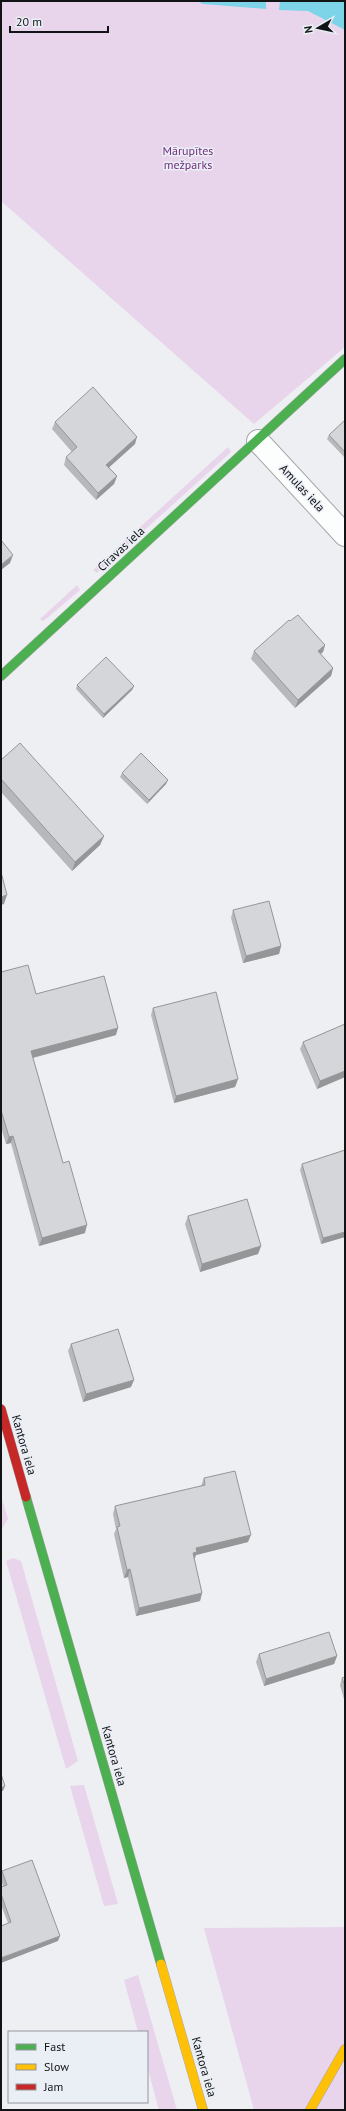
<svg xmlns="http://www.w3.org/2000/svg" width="346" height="2111" font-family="'PT Sans',sans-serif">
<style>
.green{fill:#e8d5ec}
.water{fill:#7dd4e8}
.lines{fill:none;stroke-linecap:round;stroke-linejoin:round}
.street-casing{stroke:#a6a7a9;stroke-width:24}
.fast-casing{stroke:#a6a7a9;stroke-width:10}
.slow-casing{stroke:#a6a7a9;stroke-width:10}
.jam-casing{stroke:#a6a7a9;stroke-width:10}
.street{stroke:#fcfdfd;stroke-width:22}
.fast{stroke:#4caf50;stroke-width:9}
.slow{stroke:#ffc107;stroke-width:9}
.jam{stroke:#c62828;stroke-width:9}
.wall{fill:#b6b8bb}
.shaded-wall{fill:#949698}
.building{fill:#d4d6d9;stroke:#949698}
.labels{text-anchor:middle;stroke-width:3;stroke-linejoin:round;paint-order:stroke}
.park-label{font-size:12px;fill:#742e7d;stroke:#eaeef5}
.street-label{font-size:12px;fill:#121315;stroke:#eaeef5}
</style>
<rect width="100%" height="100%" fill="#edeff2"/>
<path class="green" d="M1 1H345V347L254 424 1 201Z
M228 447 231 452 97 573 93 570Z
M77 585 80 590 46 619 43 621 40 619Z
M1 1496 8 1519 1 1530Z
M13 1558 21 1561 78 1761 66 1769 6 1561Z
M84 1785 118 1904 104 1906 70 1786Z
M345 1927V2110H254L204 1928Z
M138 1975 177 2110H159L147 2066V2032H138L124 1980Z"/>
<path class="water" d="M197 1H266V9L203 4Z
M280 1H345V30L308 11 279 10Z"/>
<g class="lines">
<g class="street-casing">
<path id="street" d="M258 441 345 535"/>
</g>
<g class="fast-casing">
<path id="fast" d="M1 676 345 359
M26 1497 161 1964"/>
</g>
<g class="slow-casing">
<path id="slow" d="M161 1964 203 2110
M310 2110 345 2049"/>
</g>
<g class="jam-casing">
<path id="jam" d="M1 1409 26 1497"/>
</g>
<use href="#street" class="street"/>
<use href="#fast" class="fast"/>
<use href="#slow" class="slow"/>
<use href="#jam" class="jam"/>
</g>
<path class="wall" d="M345 420V458L327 439 329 435Z
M55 422 135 444 109 467 117 476 114 484 96 500 64 465 66 457 72 452 52 429Z
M290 621 325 645 323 652 320 654 333 668 331 676 295 708 251 659 254 651Z
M77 685 134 686 132 690 103 718 76 689Z
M1 760 104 836 100 845 72 871 1 792Z
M122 773 166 784 147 804 120 777Z
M233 910 281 946 279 954 243 963 231 918Z
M1 972 36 994 116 1035 33 1058 63 1163 85 1233 39 1246 11 1143 6 1144 1 1127Z
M153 1008 238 1079 235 1087 174 1103 151 1015Z
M345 1024V1077L317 1089 300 1049 303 1042Z
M345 1150V1237L321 1244 300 1170 302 1164Z
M188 1216 261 1246 258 1254 200 1272 185 1224Z
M71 1344 131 1387 83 1402 68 1351Z
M204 1478 248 1542 196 1555 194 1560 202 1593 200 1601 136 1616 128 1577 124 1578 114 1534 116 1529 113 1514 115 1506 201 1486Z
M259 1654 337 1656 334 1664 264 1686 256 1662Z
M345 1677V1703L340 1685 342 1678Z
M2 1871 58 1941 8 1923 1 1905V1887L3 1886 1 1880Z"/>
<path class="shaded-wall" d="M137 437 135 444 104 472 106 465Z
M117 476 114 484 96 500 98 493Z
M13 555 10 563 1 570V565Z
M325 645 323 652 315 659 318 651Z
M333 668 331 676 295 708 298 700Z
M134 686 132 690 103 718 104 714Z
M168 780 166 784 147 804 149 800Z
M104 836 100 845 72 871 75 862Z
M7 895 4 904 1 905V897Z
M281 946 279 954 243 963 246 956Z
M118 1028 116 1035 28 1059 31 1051Z
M345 1071V1077L317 1089 320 1081Z
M238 1079 235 1087 174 1103 176 1096Z
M13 1136 11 1143 6 1144 9 1137Z
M87 1225 85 1233 39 1246 42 1238Z
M345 1232V1237L321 1244 323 1238Z
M261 1246 258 1254 200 1272 202 1264Z
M134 1380 131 1387 83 1402 86 1394Z
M251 1535 248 1542 196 1555 194 1560 193 1553 196 1548Z
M130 1569 128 1577 124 1578 127 1570Z
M202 1593 200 1601 136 1616 139 1608Z
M337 1656 334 1664 264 1686 266 1679Z
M5 1786 3 1791H1V1788Z
M60 1936 58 1941 1 1963V1958Z"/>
<path class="building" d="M93 387 137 437 106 465 117 476 98 493 66 457 77 447 55 422Z
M345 420V452L329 435Z
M1 540 13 555 1 565Z
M298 615 325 645 318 651 333 668 298 700 254 651 289 620 290 621Z
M106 657 134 686 104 714 77 685Z
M20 743 104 836 75 862 1 779V760Z
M141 753 168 780 149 800 122 773Z
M1 872 7 895 1 897Z
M269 901 281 946 246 956 233 910Z
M28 965 36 994 104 976 118 1028 31 1051 63 1163 69 1161 87 1225 42 1238 13 1136 9 1137 1 1110V972Z
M216 992 238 1079 176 1096 153 1008Z
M345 1024V1071L320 1081 303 1042Z
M345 1150V1232L323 1238 302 1164Z
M247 1199 261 1246 202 1264 188 1216Z
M118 1329 134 1380 86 1394 71 1344Z
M235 1471 251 1535 196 1548 197 1552 193 1553 202 1593 139 1608 130 1569 127 1570 117 1527 120 1526 115 1506 205 1485 204 1478Z
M329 1632 337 1656 266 1679 259 1654Z
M345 1677V1686L342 1678Z
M1 1774 5 1786 1 1788Z
M32 1860 60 1936 1 1958V1926L11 1922 1 1894V1887L7 1885 2 1871Z"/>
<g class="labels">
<g class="park-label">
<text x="188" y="155">Mārupītes<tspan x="188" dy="14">mežparks</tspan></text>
</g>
<g class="street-label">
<text transform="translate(302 488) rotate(47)" y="4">Amulas iela</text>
<text transform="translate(121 549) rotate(-43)" y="4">Cīravas iela</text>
<text transform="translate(24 1445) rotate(74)" y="4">Kantora iela</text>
<text transform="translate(114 1756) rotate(74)" y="4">Kantora iela</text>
<text transform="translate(204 2067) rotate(74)" y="4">Kantora iela</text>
</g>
</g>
<rect width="346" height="2111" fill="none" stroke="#121315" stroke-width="4"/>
<rect x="8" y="2031" width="140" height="72" fill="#eaeef5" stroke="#94969b"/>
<rect x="16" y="2044" width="20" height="6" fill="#4caf50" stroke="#94969b"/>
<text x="44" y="2051" font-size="12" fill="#121315">Fast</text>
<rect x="16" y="2064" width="20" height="6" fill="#ffc107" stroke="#94969b"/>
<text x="44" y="2071" font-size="12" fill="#121315">Slow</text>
<rect x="16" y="2084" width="20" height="6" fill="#c62828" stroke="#94969b"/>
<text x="44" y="2091" font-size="12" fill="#121315">Jam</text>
<g transform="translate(318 28) rotate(261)" stroke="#eaeef5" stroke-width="3" paint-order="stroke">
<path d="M0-3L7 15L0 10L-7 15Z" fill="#121315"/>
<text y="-6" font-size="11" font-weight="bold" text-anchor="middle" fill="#121315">N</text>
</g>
<path d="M10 26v6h98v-6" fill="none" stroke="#121315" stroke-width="2"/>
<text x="16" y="26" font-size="12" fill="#121315" stroke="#eaeef5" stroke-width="3" paint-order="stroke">20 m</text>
</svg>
